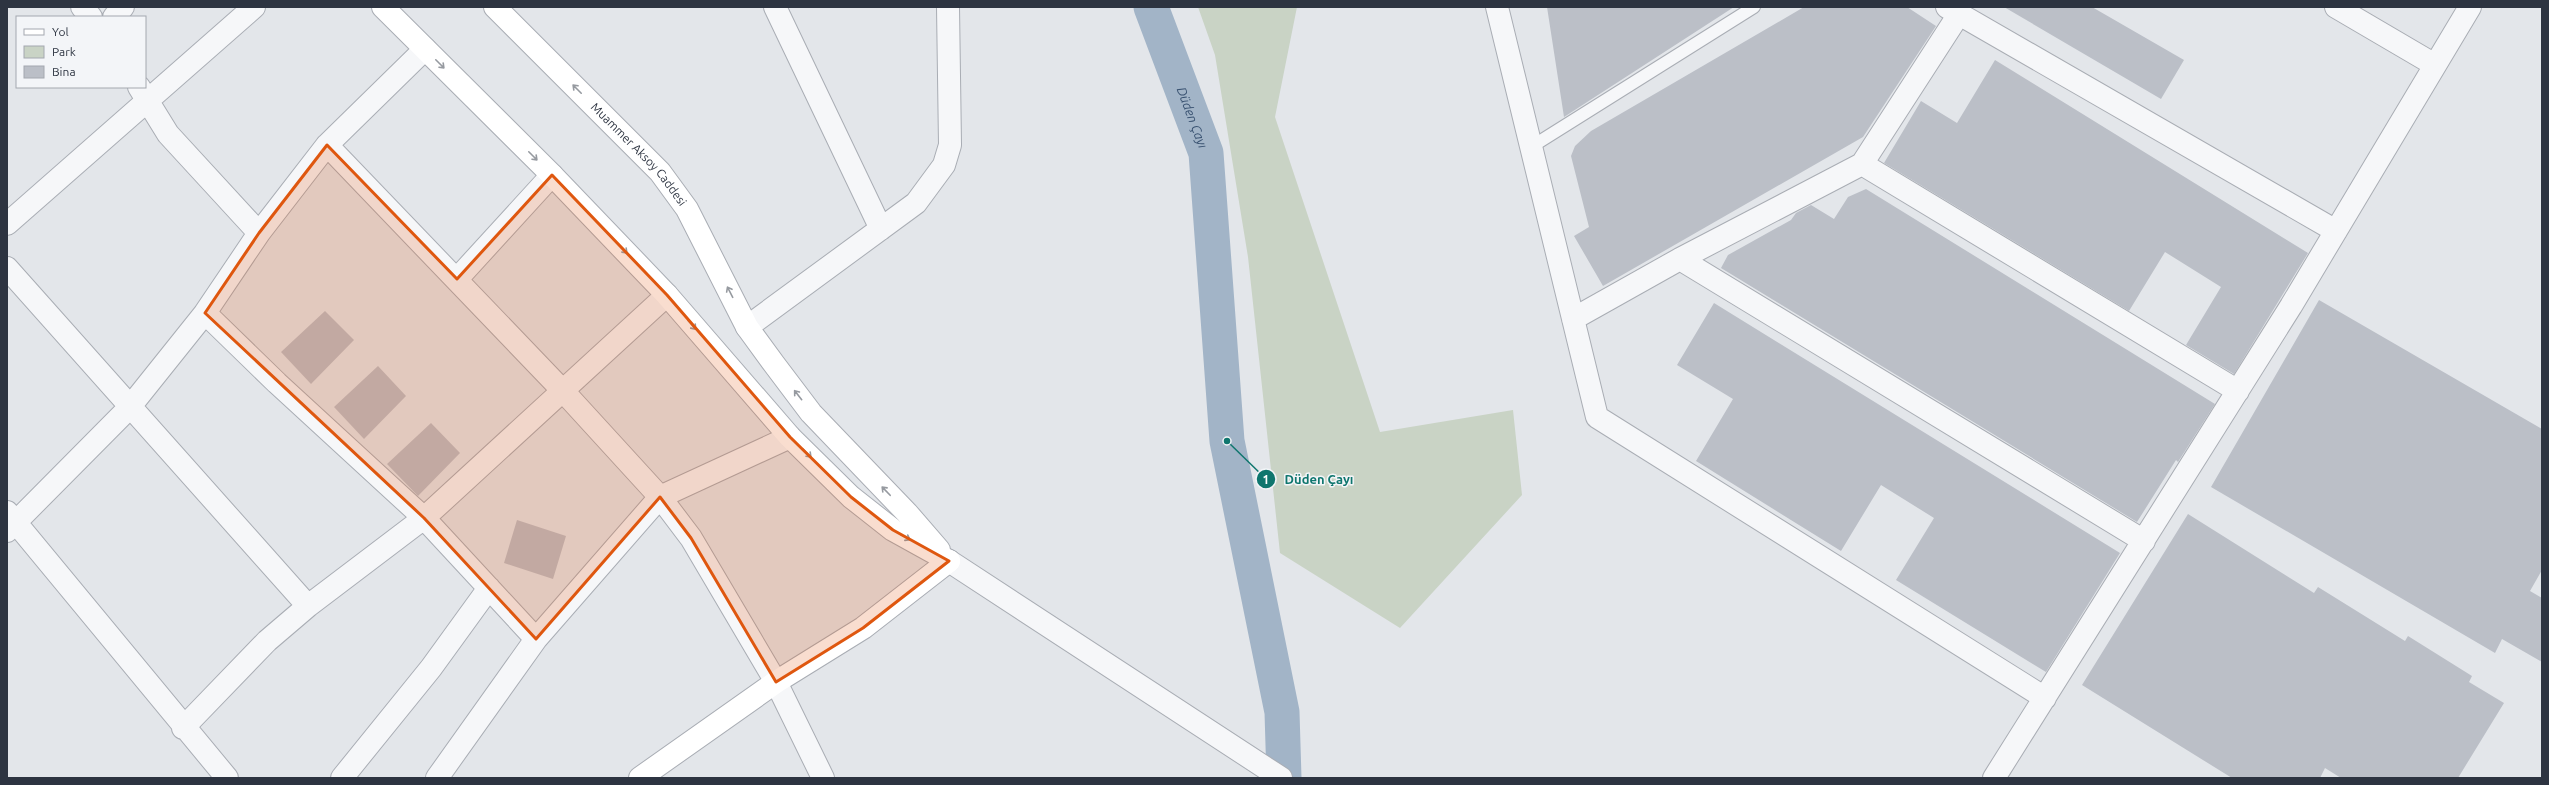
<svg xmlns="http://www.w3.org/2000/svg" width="2549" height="785" font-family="Ubuntu,sans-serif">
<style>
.green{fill:#c9d3c5}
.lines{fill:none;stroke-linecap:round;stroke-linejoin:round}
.river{stroke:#a2b4c7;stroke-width:35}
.building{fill:#bbbfc7}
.service-casing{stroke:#a9adb4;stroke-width:14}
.minor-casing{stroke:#a9adb4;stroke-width:24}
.secondary-casing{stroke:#a9adb4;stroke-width:24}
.service{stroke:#f6f7f9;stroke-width:12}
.minor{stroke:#f6f7f9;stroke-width:22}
.secondary{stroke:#fff;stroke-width:22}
.oneway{stroke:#969aa0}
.marked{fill:#df570f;fill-opacity:0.2;stroke:#df570f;stroke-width:3;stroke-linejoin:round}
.labels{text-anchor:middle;stroke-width:3;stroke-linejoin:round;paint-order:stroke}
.street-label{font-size:12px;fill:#2d3441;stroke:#f3f5f8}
.water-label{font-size:13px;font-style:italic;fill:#3a5372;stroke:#f3f5f8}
.leader{fill:none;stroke:#0f766e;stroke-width:1.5}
.callout-dot{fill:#0f766e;stroke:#f3f5f8;stroke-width:1.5}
.mark-label{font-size:12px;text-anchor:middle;font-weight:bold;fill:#fff}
.callout-label{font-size:13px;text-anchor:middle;font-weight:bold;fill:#0f766e;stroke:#f3f5f8;stroke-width:3;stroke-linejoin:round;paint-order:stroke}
</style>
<rect width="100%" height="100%" fill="#e3e6ea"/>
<path class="green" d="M1198 7H1297L1275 117 1380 432 1513 410 1522 495 1400 628 1280 553 1248 257 1215 55Z"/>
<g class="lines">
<path class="river" id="s1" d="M1151 7 1206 153 1227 441 1282 712 1284 778"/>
</g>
<path class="building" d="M1547 7H1734L1564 117Z
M1804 7H1907L1936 26 1863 137 1603 286 1574 236 1589 227 1571 156 1575 146 1591 131Z
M2004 7H2092L2184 60 2161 99Z
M1995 60 2308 253 2234 374 2186 345 2221 287 2165 252 2129 311 1884 163 1921 101 1957 123Z
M1866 189 2215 404 2178 462 2176 460 2137 522 1721 268 1728 255 1791 220 1796 213 1811 205 1834 219 1848 197Z
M2319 300 2542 429V570L2530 591 2542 598V662L2502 639 2495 653 2211 487Z
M1714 303 2120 553 2046 672 1896 580 1934 518 1881 485 1841 551 1696 461 1733 399 1677 365Z
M325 311 354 340 311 384 281 352Z
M378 366 406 396 364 439 334 407Z
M431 423 460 453 418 496 387 464Z
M2188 514 2314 593 2318 587 2405 641 2408 636 2472 676 2469 682 2504 703 2458 778H2341L2325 768 2320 778H2232L2082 685Z
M517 520 566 536 553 579 504 563Z"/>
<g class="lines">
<g class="service-casing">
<path id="service" d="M1531 147 1754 7"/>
</g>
<g class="minor-casing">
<path id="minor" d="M82 7 91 17
M775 7 881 229
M1497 7 1597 417 2045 698
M1947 7 2336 231
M2336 7 2435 65
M114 17 123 7
M139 87 168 134 259 233
M327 145 564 392 660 497 691 538 776 682 823 778
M1862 164 1959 14
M7 224 254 7
M1680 259 2144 541
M7 268 308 606
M457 279 552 175
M205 313 277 383 424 518 536 639
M1573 319 1680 259 1862 164 2238 391
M747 327 916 203 944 165 950 145 948 7
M7 512 227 778
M7 531 129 408 205 313 259 233 327 145 425 49
M949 561 1281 778
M183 728 267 641 308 606 424 518 667 295
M342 778 431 668 489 588
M437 778 536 639 660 497 790 437
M1994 778 2291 306 2470 7"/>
</g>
<g class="secondary-casing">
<g id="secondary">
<path d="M383 7 552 175 667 295 790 437 851 497 893 530 949 561"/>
<path id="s2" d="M495 7 660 172 687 209 747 327 774 364 811 413 907 513 939 550"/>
<path d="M640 778 776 682 863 628 949 561"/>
</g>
</g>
<use href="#service" class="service"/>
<use href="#minor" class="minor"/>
<use href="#secondary" class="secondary"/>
</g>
<defs><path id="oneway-shaft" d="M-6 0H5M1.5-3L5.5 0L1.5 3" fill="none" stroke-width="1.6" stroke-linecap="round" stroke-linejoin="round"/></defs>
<g class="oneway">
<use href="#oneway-shaft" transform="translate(440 64) rotate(45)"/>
<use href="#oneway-shaft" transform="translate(577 89) rotate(-135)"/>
<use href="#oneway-shaft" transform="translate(533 156) rotate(45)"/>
<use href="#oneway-shaft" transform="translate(623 249) rotate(46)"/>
<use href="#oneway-shaft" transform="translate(730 292) rotate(-117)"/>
<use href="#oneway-shaft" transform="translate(692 325) rotate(49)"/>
<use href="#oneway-shaft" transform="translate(798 395) rotate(-128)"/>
<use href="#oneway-shaft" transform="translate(807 453) rotate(45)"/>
<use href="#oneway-shaft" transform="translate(886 491) rotate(-134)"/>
<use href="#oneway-shaft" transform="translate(905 537) rotate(29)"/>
</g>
<path class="marked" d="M327 145 457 279 552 175 667 295 790 437 851 497 893 530 949 561 863 628 776 682 691 538 660 497 536 639 424 518 205 313 259 233Z"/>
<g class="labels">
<g class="street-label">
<text dy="4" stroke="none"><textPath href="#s2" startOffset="206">Muammer Aksoy Caddesi</textPath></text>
</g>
<g class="water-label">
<text dy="5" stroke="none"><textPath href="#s1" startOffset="118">Düden Çayı</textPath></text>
</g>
</g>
<path class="leader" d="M1227 441L1266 479"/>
<g class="callout-dot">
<circle cx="1227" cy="441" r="4"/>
<circle cx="1266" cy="479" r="10"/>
</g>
<g class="mark-label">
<text x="1266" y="484">1</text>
</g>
<g class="callout-label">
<text x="1319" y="484">Düden Çayı</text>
</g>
<rect width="2549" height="785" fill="none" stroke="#2d3441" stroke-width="16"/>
<rect x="16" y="16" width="130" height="72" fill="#f3f5f8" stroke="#a4a8af"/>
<rect x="24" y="29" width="20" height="6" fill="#ffffff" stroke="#a4a8af"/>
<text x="52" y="36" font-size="12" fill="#2d3441">Yol</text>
<rect x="24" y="46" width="20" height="12" fill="#c9d3c5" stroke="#a4a8af"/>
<text x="52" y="56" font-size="12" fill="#2d3441">Park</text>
<rect x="24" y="66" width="20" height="12" fill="#bbbfc7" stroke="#a4a8af"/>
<text x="52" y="76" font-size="12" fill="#2d3441">Bina</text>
</svg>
